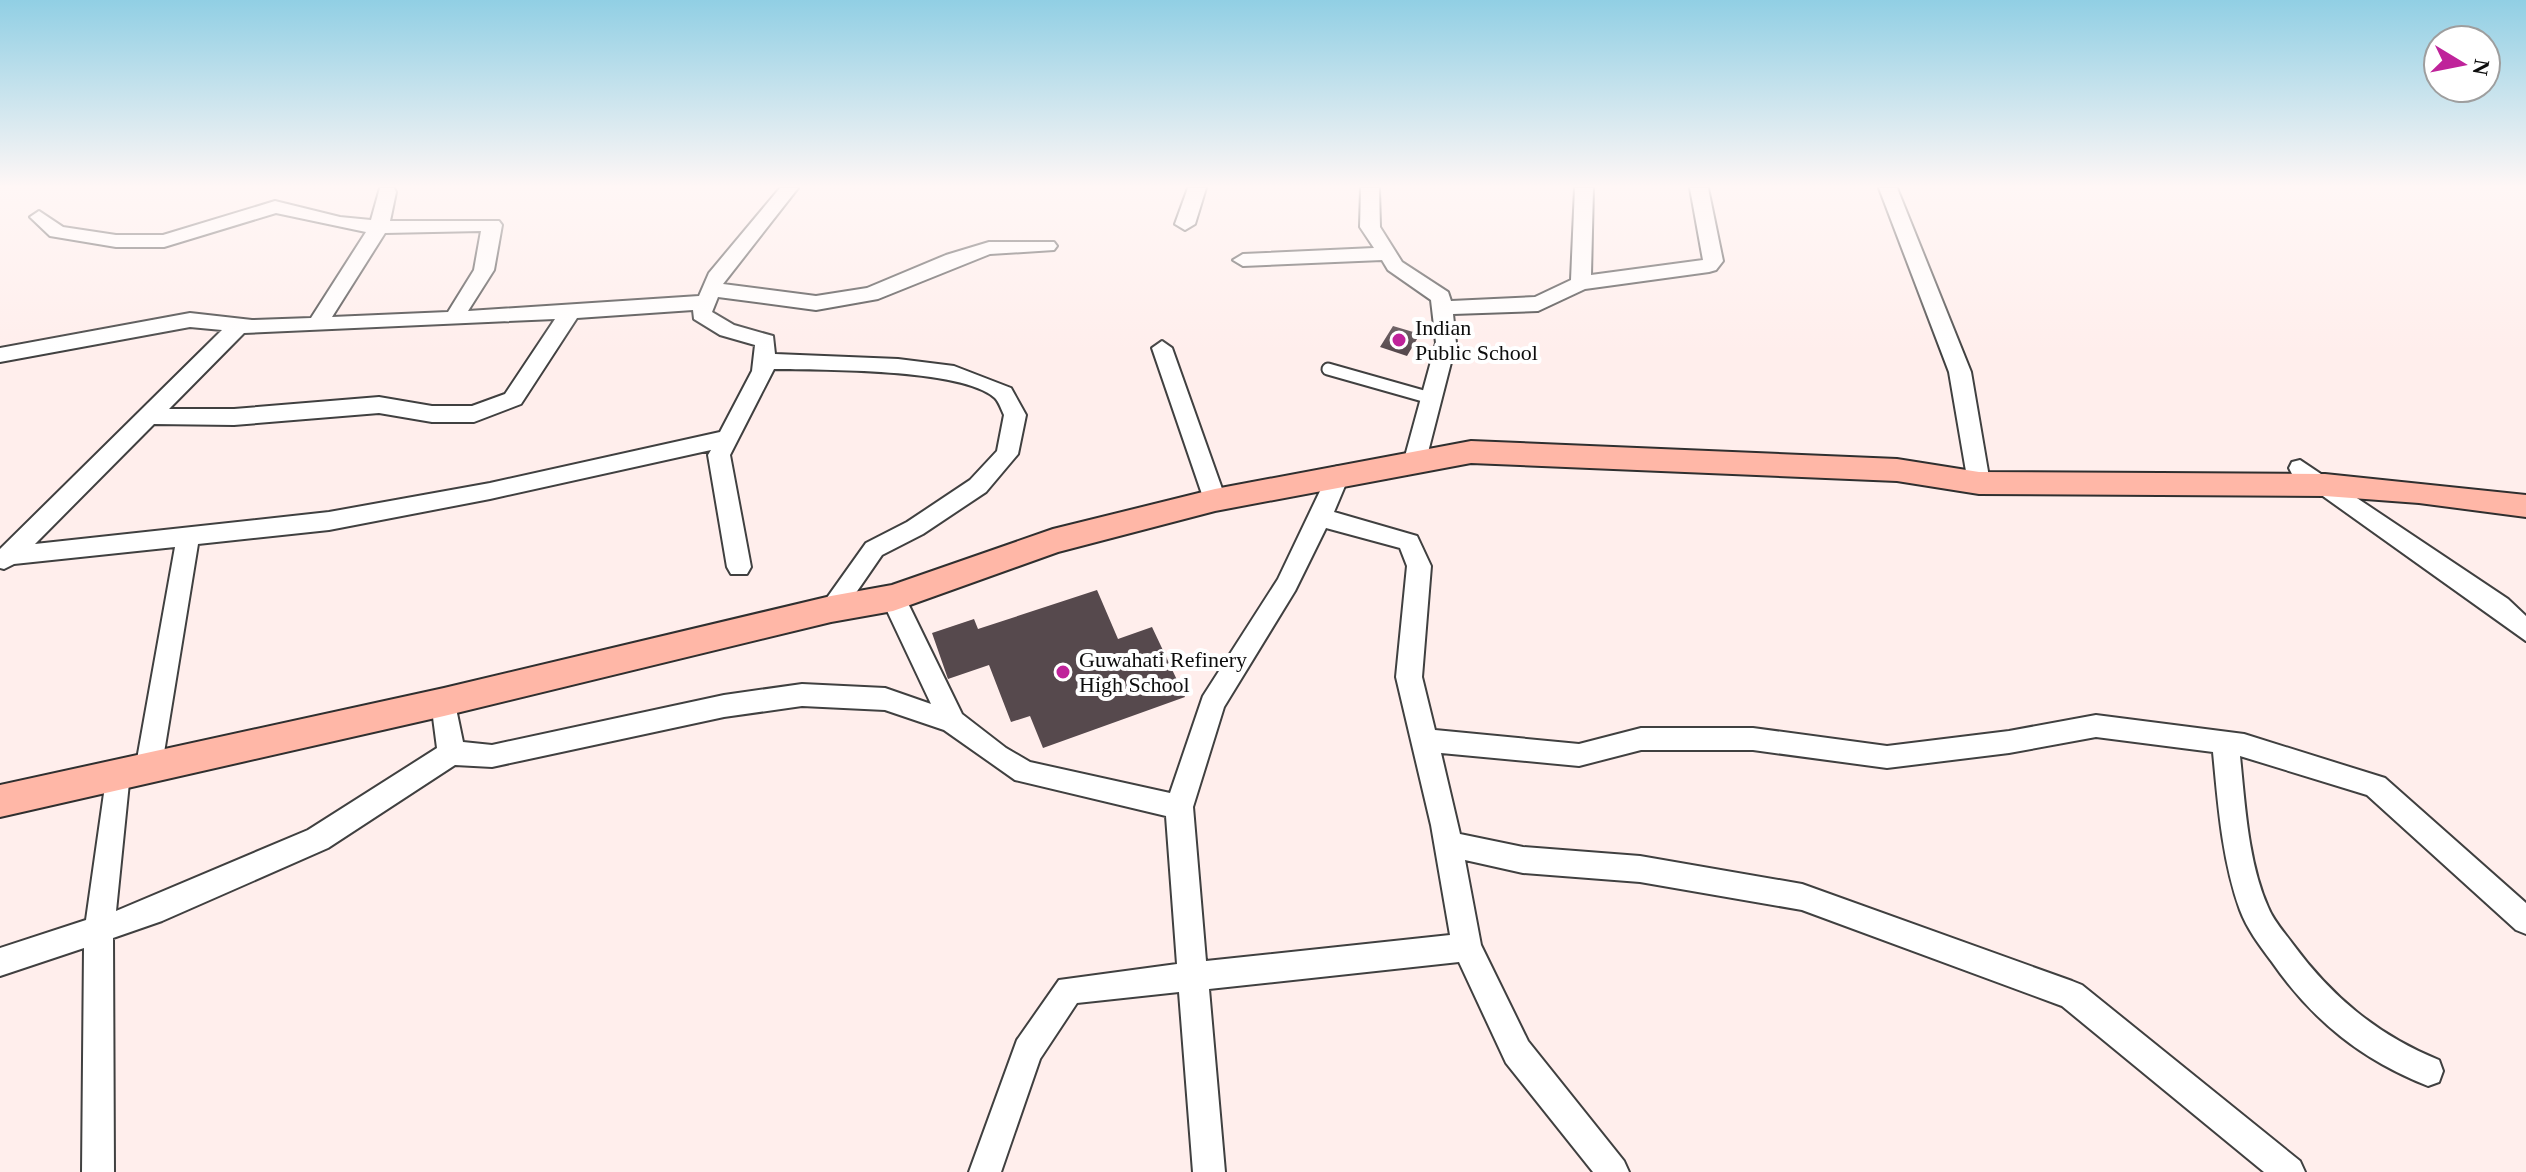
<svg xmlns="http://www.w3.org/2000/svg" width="2526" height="1172" font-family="'Times New Roman',serif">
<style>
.building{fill:#56494d}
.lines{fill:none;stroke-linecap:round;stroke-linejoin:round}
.lane-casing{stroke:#404040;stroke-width:15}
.street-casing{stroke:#404040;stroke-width:4}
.secondary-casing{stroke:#2f2f2f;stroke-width:4}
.lane{stroke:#fff;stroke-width:11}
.street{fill:#fff;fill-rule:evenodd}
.secondary{fill:#ffb7a7;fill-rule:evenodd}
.poi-dot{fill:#bf239a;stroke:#fff;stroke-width:3}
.labels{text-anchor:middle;stroke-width:8;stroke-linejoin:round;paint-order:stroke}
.poi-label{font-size:22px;fill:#0d0d0d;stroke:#fff;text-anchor:start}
</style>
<rect width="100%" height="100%" fill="#ffeeec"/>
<path class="building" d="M1393 326 1420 334 1407 356 1380 347Z
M1097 590 1118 639 1152 627 1185 697 1043 748 1030 716 1011 722 989 665 948 679 932 633 974 619 978 629Z"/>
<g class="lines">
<g class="lane-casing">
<path id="lane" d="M1328 369 1434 399"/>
</g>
<g class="street-casing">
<path id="street" d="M380 188H394L396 192 390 221H499L502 225 494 270 468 311 699 296 709 273 780 188H798L723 284 816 296 867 288 946 255 989 242H1054L1057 246 1054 250 990 254 878 299 816 310 718 297 712 312 734 325 773 336 775 354 898 359 954 366 1011 388 1026 415 1018 454 986 492 923 534 882 555 840 616 831 619 822 616 819 609 866 543 907 522 970 480 997 451 1004 415C1002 411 999 402 995 398 963 368 820 370 774 369L730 455 751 567 747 574H731L727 567 708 455 711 450 490 499 329 530 198 544 162 765 158 773 149 776 140 773 136 765 175 547 14 564 4 569 0 568V549L222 330 190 327 0 362V348L190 313 252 320 311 318 366 232 276 213 164 247H116L50 236 30 217 39 211 63 227 116 235H163L275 201 340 217 371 220ZM481 231 474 270 448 312 332 317 385 233ZM693 310 694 319 720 335 755 345 752 371 720 432 490 483 329 512 35 544 154 424 234 425 379 413 432 422H474L521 404 577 318ZM555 319 505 394 472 406H432L379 397 234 409H169L244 333Z
M1188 188H1206L1195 224 1185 230 1175 224Z
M1361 188H1379L1380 227 1402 262 1448 292 1451 301 1535 297 1571 280 1575 188H1593L1591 275 1703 260 1690 188H1708L1723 261 1716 270 1709 272 1585 289 1538 311 1453 314 1456 343 1426 460 1415 468 1404 460 1436 343 1431 300 1388 270 1382 260 1243 266 1233 260 1243 254 1374 248 1360 227Z
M1879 188H1897L1971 372 1990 483 1987 489 1979 491 1968 483 1949 372Z
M1162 341 1172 348 1226 500 1223 506H1207L1204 500 1152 348Z
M2300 460 2508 599 2526 616V641L2292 474 2289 468 2292 462Z
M1339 466 1350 474 1334 512 1417 536 1431 566 1422 677 1435 730 1579 744 1641 728H1753L1887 746 2009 731 2096 715 2244 734 2385 778 2526 903V934L2516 930 2367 795 2240 756C2245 804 2248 862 2268 907 2273 920 2284 932 2292 943 2331 996 2377 1035 2439 1060L2443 1071 2439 1082 2428 1086C2362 1060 2313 1021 2272 962 2260 946 2247 929 2240 910 2222 860 2218 804 2213 752L2096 737 2009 753 1887 768 1753 750H1641L1579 766 1441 753 1460 834 1523 847 1640 856 1802 884 2072 981 2082 985 2300 1161 2305 1172H2264L2062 1006 1802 910 1640 882 1523 873 1465 860 1481 945 1528 1041 1624 1161 1629 1172H1593L1506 1063 1459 962 1209 989 1225 1172H1193L1179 992 1077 1003 1040 1059 1001 1172H969L1017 1040 1059 980 1177 964 1166 816 1015 780 944 730 885 710 802 706 724 717 492 767 455 765 328 848 162 921 113 938 114 1172H82L84 948 0 976V948L86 920 108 765 117 761 126 765 130 773 116 911 308 830 437 748 431 702 435 694 444 691 453 694 463 742 492 745 724 695 802 684 885 688 931 704 881 598 884 591 893 588 902 591 962 714 1006 748 1030 762 1170 793 1203 696 1278 579 1331 468ZM1326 528 1400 548 1407 566 1396 677 1431 825 1450 935 1206 961 1193 807 1224 707 1295 591Z"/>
</g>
<g class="secondary-casing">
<path id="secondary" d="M1471 441 1897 459 1979 472 2325 474 2526 495V517L2419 503 2325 496 1979 494 1897 481 1471 463 1215 511 1058 552 893 611 831 622 444 716 0 817V785L444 688 831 596 892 585 1053 529 1215 489Z"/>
</g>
<use href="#lane" class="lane"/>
<use href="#street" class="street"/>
<use href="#secondary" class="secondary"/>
</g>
<linearGradient id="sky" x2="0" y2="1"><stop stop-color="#91cfe4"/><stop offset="0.53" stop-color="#fff7f6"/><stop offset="1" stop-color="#fff7f6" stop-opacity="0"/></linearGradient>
<rect width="2526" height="352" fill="url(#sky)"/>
<g class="poi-dot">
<circle cx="1399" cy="340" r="8"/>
<circle cx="1063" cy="672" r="8"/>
</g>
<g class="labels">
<g class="poi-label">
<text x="1415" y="335">Indian<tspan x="1415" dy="25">Public School</tspan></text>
<text x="1079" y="667">Guwahati Refinery<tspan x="1079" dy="25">High School</tspan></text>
</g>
</g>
<g transform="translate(2462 64) rotate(100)"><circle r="38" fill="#ffffff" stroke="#9e9e9e" stroke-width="2"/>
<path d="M0-6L14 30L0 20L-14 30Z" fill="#bf239a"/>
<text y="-12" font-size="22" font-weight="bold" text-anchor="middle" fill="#0d0d0d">N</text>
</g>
</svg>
